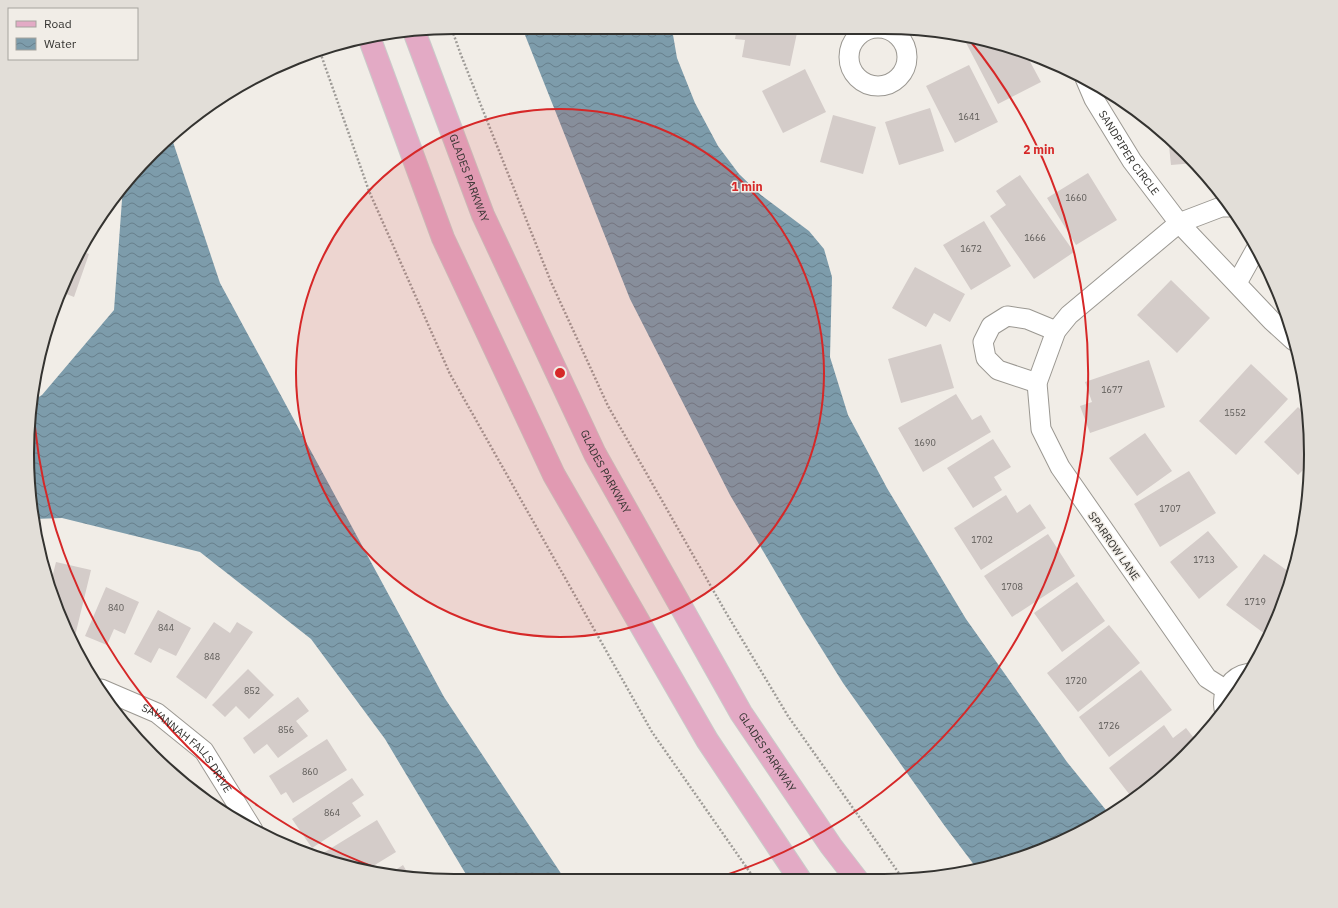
<svg xmlns="http://www.w3.org/2000/svg" width="1338" height="908" font-family="'IBM Plex Sans',sans-serif">
<style>
.water{fill:url(#water-waves)}
.building{fill:#d4ccc9}
.lines{fill:none;stroke-linecap:round;stroke-linejoin:round}
.minor-casing{stroke:#9b9892;stroke-width:21}
.primary-casing{stroke:#cacac9;stroke-width:24}
.path{stroke:#9e9b97;stroke-width:2.5;stroke-dasharray:2 2;stroke-linecap:butt}
.minor{stroke:#fff;stroke-width:19}
.primary{stroke:#e3aac5;stroke-width:22}
.ring{fill:none;stroke:#d62828;stroke-width:2}
.labels{text-anchor:middle;stroke-width:3;stroke-linejoin:round;paint-order:stroke}
.number-label{font-size:9px;fill:#5c5956}
.street-label{font-size:11px;fill:#343330;stroke:#f1ede7}
.rim{fill:none;stroke:#343330;stroke-width:2}
.centre{fill:#d62828;stroke:#f1ede7;stroke-width:2}
.ring-label{font-size:12px;text-anchor:middle;font-weight:bold;fill:#d62828;stroke:#f1ede7;stroke-width:3;stroke-linejoin:round;paint-order:stroke}
</style>
<defs>
<pattern id="water-waves" width="16" height="10" patternUnits="userSpaceOnUse"><rect width="16" height="10" fill="#7d9cab"/><path d="M0 5q4-4 8 0t8 0" fill="none" stroke="#67808c"/></pattern>
</defs>
<rect width="100%" height="100%" fill="#f1ede7"/>
<path class="water" d="M672 29 677 58 695 103 718 146 739 174 761 195 809 231 824 249 832 277 830 357 848 415 887 488 966 619 1067 762 1110 815 1048 848 978 870 944 825 843 683 803 619 730 495 630 299 523 30Z
M171 136 220 283 444 697 566 881H470L385 739 311 639 200 552 62 518 34 519 28 426 32 401 42 395 114 310 123 186 152 152Z"/>
<path class="building" d="M737 28H798L790 66 742 57 745 40 735 39Z
M966 35 1027 56 1041 82 998 104 963 37Z
M969 65 998 122 955 143 926 86Z
M805 69 826 112 783 133 762 91Z
M930 108 944 151 899 165 885 122Z
M833 115 876 127 863 174 820 162Z
M1168 136 1186 152 1195 163 1171 165Z
M1088 173 1117 220 1076 245 1047 198Z
M1020 175 1074 252 1034 279 990 216 1006 205 996 191Z
M984 221 1011 266 971 290 943 245Z
M82 251 89 254 74 297 59 291Z
M915 267 965 294 950 322 934 313 926 327 892 308Z
M1171 280 1210 318 1177 353 1137 315Z
M941 344 954 388 901 403 888 359Z
M1149 360 1165 407 1090 433 1080 406 1092 402 1085 382Z
M1251 364 1288 399 1236 455 1199 421Z
M956 394 972 420 981 415 991 432 923 472 898 428Z
M1298 407 1307 416 1311 454 1310 463 1298 475 1264 442Z
M1145 433 1172 471 1137 496 1109 458Z
M993 439 1011 467 994 477 1002 490 973 508 947 468Z
M1189 471 1216 513 1160 547 1134 504Z
M1006 495 1017 513 1030 504 1046 528 981 570 954 528Z
M1208 531 1238 567 1199 599 1170 562Z
M1048 534 1075 576 1012 617 984 576Z
M1264 554 1292 574 1279 616 1265 634 1226 605Z
M56 562 91 570 75 636 68 634 59 617 50 586Z
M1077 582 1105 621 1062 652 1034 613Z
M106 587 139 602 125 634 114 629 107 645 85 636Z
M158 610 191 628 176 656 159 648 151 663 134 654Z
M214 622 230 633 237 622 253 632 206 699 176 677Z
M1109 625 1140 663 1078 712 1047 673Z
M248 669 274 695 249 719 236 706 225 717 212 705Z
M1141 670 1172 710 1109 757 1079 717Z
M298 697 309 711 296 721 308 736 278 758 267 744 254 754 243 738Z
M1164 725 1173 738 1186 728 1197 742 1186 756 1133 799 1109 768Z
M327 739 347 770 293 803 286 792 281 795 269 776Z
M352 778 364 795 352 803 361 816 312 848 292 819Z
M377 820 396 852 365 871 320 855Z
M403 865 410 877 388 875Z"/>
<g class="lines">
<g class="minor-casing">
<g id="minor">
<circle cx="878" cy="57" r="29"/>
<path id="s1" d="M1085 78 1094 99 1132 161 1179 223 1272 321 1294 341"/>
<path d="M1237 283 1256 249"/>
<path d="M1037 383 998 370 986 358 983 342 991 326 1007 316 1027 319 1056 331"/>
<path id="s2" d="M101 689 157 713 204 751 253 830"/>
<path d="M1226 690 1207 678 1060 467 1041 429 1037 383 1056 331 1069 315 1179 223 1221 207H1231"/>
<path d="M1224 709C1221 692 1231 676 1249 673"/>
</g>
</g>
<g class="primary-casing">
<g id="primary">
<path id="s3" d="M414 31 483 215 595 454 741 713 831 846 858 881"/>
<path d="M369 37 443 238 554 475 707 740 801 881"/>
</g>
</g>
<path class="path" d="M452 30 461 55 551 282 608 406 725 611 788 716 903 879
M319 49 369 191 450 374 652 732 756 881"/>
<use href="#minor" class="minor"/>
<use href="#primary" class="primary"/>
</g>
<circle cx="560" cy="373" r="264" fill="#d62828" fill-opacity=".12"/>
<g class="ring">
<circle cx="560" cy="373" r="264"/>
<path d="M397 875A528 528 0 0 1 33 401M967 37A528 528 0 0 1 706 881"/>
</g>
<g class="labels">
<g class="number-label">
<text x="969" y="120">1641</text>
<text x="1076" y="201">1660</text>
<text x="1035" y="241">1666</text>
<text x="971" y="252">1672</text>
<text x="1112" y="393">1677</text>
<text x="1235" y="416">1552</text>
<text x="925" y="446">1690</text>
<text x="1170" y="512">1707</text>
<text x="982" y="543">1702</text>
<text x="1204" y="563">1713</text>
<text x="1012" y="590">1708</text>
<text x="1255" y="605">1719</text>
<text x="116" y="611">840</text>
<text x="166" y="631">844</text>
<text x="212" y="660">848</text>
<text x="1076" y="684">1720</text>
<text x="252" y="694">852</text>
<text x="1109" y="729">1726</text>
<text x="286" y="733">856</text>
<text x="310" y="775">860</text>
<text x="332" y="816">864</text>
</g>
<g class="street-label">
<text dy="4" stroke="none"><textPath href="#s1" startOffset="87">SANDPIPER CIRCLE</textPath></text>
<text dy="4" stroke="none"><textPath href="#s3" startOffset="157">GLADES PARKWAY</textPath></text>
<text dy="4" stroke="none"><textPath href="#s3" startOffset="481">GLADES PARKWAY</textPath></text>
<text transform="translate(1114 546) rotate(55)" y="4">SPARROW LANE</text>
<text dy="4" stroke="none"><textPath href="#s2" startOffset="107">SAVANNAH FALLS DRIVE</textPath></text>
<text dy="4" stroke="none"><textPath href="#s3" startOffset="805">GLADES PARKWAY</textPath></text>
</g>
</g>
<path d="M0 0H1338V908H0ZM454 34H884A420 420 0 0 1 1304 454V454A420 420 0 0 1 884 874H454A420 420 0 0 1 34 454V454A420 420 0 0 1 454 34Z" fill="#e2ded8" fill-rule="evenodd"/>
<path class="rim" d="M454 34H884A420 420 0 0 1 1304 454V454A420 420 0 0 1 884 874H454A420 420 0 0 1 34 454V454A420 420 0 0 1 454 34Z"/>
<circle cx="560" cy="373" r="6" class="centre"/>
<g class="ring-label">
<text x="1039" y="154">2 min</text>
<text x="747" y="191">1 min</text>
</g>
<rect x="8" y="8" width="130" height="52" fill="#f1ede7" stroke="#a5a39e"/>
<rect x="16" y="21" width="20" height="6" fill="#e3aac5" stroke="#a5a39e"/>
<text x="44" y="28" font-size="12" fill="#343330">Road</text>
<rect x="16" y="38" width="20" height="12" fill="url(#water-waves)" stroke="#a5a39e"/>
<text x="44" y="48" font-size="12" fill="#343330">Water</text>
</svg>
